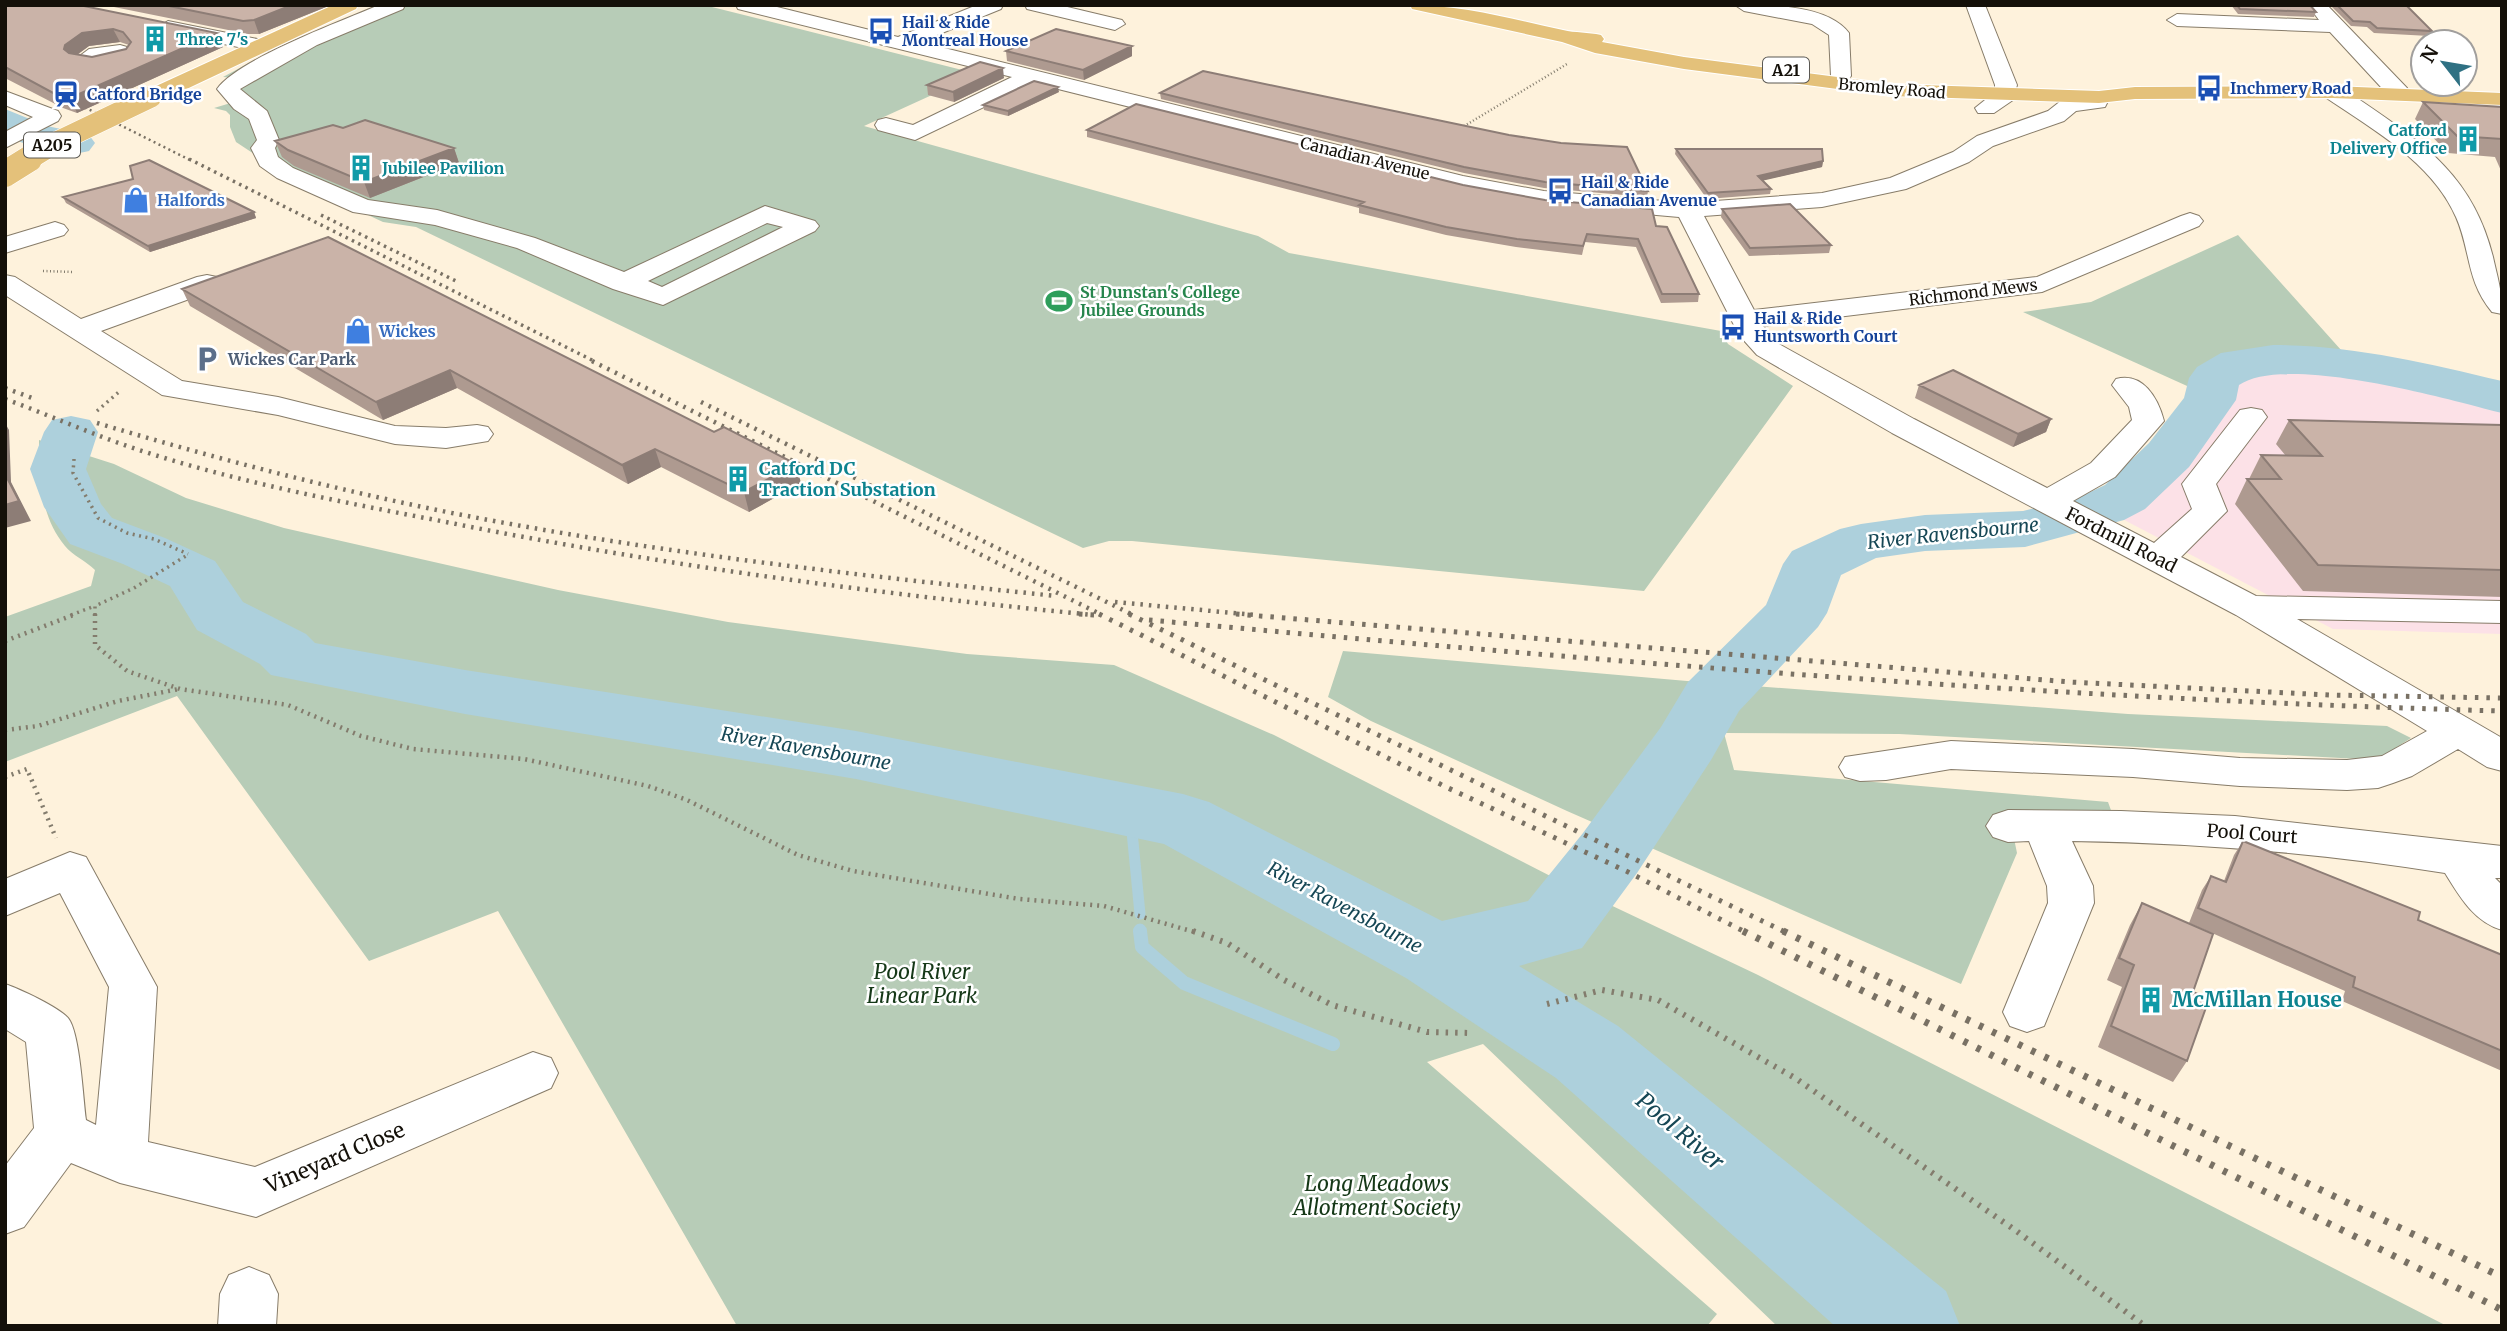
<svg xmlns="http://www.w3.org/2000/svg" width="2507" height="1331" font-family="Merriweather,serif">
<style>
.industrial{fill:#fce1e7}
.green{fill:#b7ccb7}
.lines{fill:none;stroke-linecap:round;stroke-linejoin:round}
.stream-far1{stroke:#add0dc;stroke-width:11}
.stream{stroke:#add0dc;stroke-width:14}
.river{fill:#add0dc;fill-rule:evenodd}
.minor-casing{stroke:#877c69;stroke-width:2}
.highway-casing{stroke:#fff;stroke-width:2}
.path-far3{stroke:#837c6d;stroke-width:2.5;stroke-dasharray:1 2.5;stroke-linecap:butt}
.path-far2{stroke:#837c6d;stroke-width:3.5;stroke-dasharray:2 4.5;stroke-linecap:butt}
.path-far1{stroke:#837c6d;stroke-width:4.5;stroke-dasharray:2 5;stroke-linecap:butt}
.path{stroke:#837c6d;stroke-width:6;stroke-dasharray:2.5 7;stroke-linecap:butt}
.minor{fill:#fff;fill-rule:evenodd}
.highway{fill:#e4c17a;fill-rule:evenodd}
.rail-far4{stroke:#797164;stroke-width:2.5;stroke-dasharray:2 3.5;stroke-linecap:butt}
.rail-far3{stroke:#797164;stroke-width:3.5;stroke-dasharray:2.5 4.5;stroke-linecap:butt}
.rail-far2{stroke:#797164;stroke-width:4.5;stroke-dasharray:2.5 6;stroke-linecap:butt}
.rail-far1{stroke:#797164;stroke-width:5;stroke-dasharray:3.5 8;stroke-linecap:butt}
.rail{stroke:#797164;stroke-width:7;stroke-dasharray:4.5 10;stroke-linecap:butt}
.highway-bridge-far1-casing{stroke:#fff;stroke-width:22;stroke-linecap:butt}
.highway-bridge-casing{stroke:#fff;stroke-width:27;stroke-linecap:butt}
.highway-bridge-far1{stroke:#e4c17a;stroke-width:21}
.highway-bridge{stroke:#e4c17a;stroke-width:26}
.wall{fill:#ae9a90;fill-rule:evenodd}
.shaded-wall{fill:#8d7d76}
.building{fill:#cab3a8;stroke:#8d7d76;stroke-width:2;fill-rule:evenodd}
.labels{text-anchor:middle;stroke-width:5;stroke-linejoin:round;paint-order:stroke}
.far-transit-label{font-size:16px;font-weight:bold;fill:#164399;stroke:#fff;text-anchor:start}
.far-culture-label{font-size:16px;font-weight:bold;fill:#0d838f;stroke:#fff;text-anchor:start}
.shield{fill:#fff;stroke:#5a5853;stroke-width:2}
.shield-label{font-size:16px;font-weight:bold;fill:#141009}
.far-street-label{font-size:16px;fill:#141009;stroke:#fff}
.far-shop-label{font-size:16px;font-weight:bold;fill:#366cbe;stroke:#fff;text-anchor:start}
.far-leisure-label{font-size:16px;font-weight:bold;fill:#27864d;stroke:#fff;text-anchor:start}
.far-service-label{font-size:16px;font-weight:bold;fill:#4e5e75;stroke:#fff;text-anchor:start}
.culture-label{font-size:18px;font-weight:bold;fill:#0d838f;stroke:#fff;text-anchor:start}
.street-label{font-size:18px;fill:#141009;stroke:#fff}
.water-label{font-size:19px;font-style:italic;fill:#164755;stroke:#fff}
.near-park-label{font-size:21px;font-style:italic;fill:#153817;stroke:#fff}
.near-culture-label{font-size:21px;font-weight:bold;fill:#0d838f;stroke:#fff;text-anchor:start}
.near-street-label{font-size:21px;fill:#141009;stroke:#fff}
.near-water-label{font-size:23px;font-style:italic;fill:#164755;stroke:#fff}
</style>
<rect width="100%" height="100%" fill="#fef2dc"/>
<path class="industrial" d="M2291 364 2356 370 2502 402V634L2333 629 2107 511 2133 501 2217 405 2220 388 2237 374 2264 367Z"/>
<path class="green" d="M391 5H704L978 74 864 126 1258 236 1289 253 1721 331 1728 344 1793 386 1644 591 1132 541H1109L1083 548 416 227 383 222 295 181 236 142 230 127V115L226 111 214 108 234 102V78L223 77 262 56Z
M2238 235 2350 360C2309 355 2217 341 2196 390L2023 312 2091 302Z
M39 440 114 464 186 498 284 528 558 590 728 622 967 654 1114 665 1274 735 1564 883 1758 975 2447 1326H1777L1483 1044 1427 1062 1717 1314 1707 1326H737L498 911 369 961 177 696 5 762V617L91 586 95 570C86 561 72 555 65 546 40 516 39 477 39 440Z
M1343 651 1687 681 2128 714 2387 726 2411 738 2377 760 1899 734 1724 733 1734 770 2108 802 2112 813 2011 824 2017 853 1961 984 1567 811 1371 721 1328 697Z"/>
<g class="lines">
<path class="stream-far1" d="M1130 811 1140 914
M1140 929V933"/>
<path class="stream" d="M1140 931 1142 947 1184 983 1333 1044"/>
<path class="river" d="M5 109 47 126 89 135 95 143 89 151C62 158 29 147 5 135Z
M2273 345C2352 345 2426 363 2502 381V413C2447 399 2286 353 2239 385L2236 400 2189 467 2145 509 2124 520 2025 547 1925 551 1876 558 1841 575 1827 613 1818 627 1739 711 1711 760 1637 873 1582 948 1519 966 1618 1026 1946 1291 1960 1326H1835L1556 1078 1406 978 1164 844 856 779 465 714 271 675 260 664 197 630 170 586 123 564 70 544 44 507 30 469 44 432 52 420 71 416 90 420 98 432 86 469 101 504 112 518 165 538 215 561 243 602 306 634 315 643 465 670 856 731 1183 794 1209 802 1442 921 1528 901 1583 833 1661 727 1688 682 1766 605 1783 564 1792 551 1840 529 1861 524 1925 515 2023 511 2082 496 2105 485 2149 443 2184 398 2189 378 2197 367 2221 353Z"/>
<g class="minor-casing">
<path id="minor" d="M379 5H405L403 9 317 45 240 89 267 111 279 140 275 148 278 157 293 168 368 200 437 210 535 238 624 272 765 206 815 221 819 226 815 231 663 305 613 289 517 248 435 225 353 212 277 178 260 166 251 148 257 140 249 119 234 109 217 89C238 59 342 21 379 5ZM767 223 783 227 662 287 648 281Z
M736 5H769L898 37 977 5H1003L1001 9 920 42 1463 176 1544 191 1688 203 1822 193 1890 178 1953 152 1977 136 2048 111 2062 100 2089 96 2091 92H2107L2110 97 2105 107 2076 111 2064 121 1993 146 1969 162 1906 189 1822 207 1704 216 1754 310 2037 277 2181 216 2190 213 2199 216 2203 221 2199 226 2042 292 1763 326 1777 343 1914 419 2047 488 2091 463 2132 420 2129 407 2112 385 2116 379C2143 372 2158 398 2164 421L2115 477 2073 501 2154 543 2192 509 2182 484 2240 410 2251 408 2262 410 2267 417 2216 484 2227 511 2181 557 2256 596 2502 601V623L2297 619 2502 738V771L2487 767 2458 749 2412 776 2393 783 2378 788 2347 790 2240 786 2133 777 1951 769 1886 780 1860 781 1845 777 1839 767 1845 757 1951 741 2133 749 2240 758 2347 760 2382 756 2427 731 2236 615 1892 433 1757 355 1739 335 1679 217 1544 205 1463 190 1034 83 915 140 878 130 875 125 878 120 886 118 913 125 1012 77 738 9Z
M1025 5H1059L1122 20 1125 24 1115 30 1027 9Z
M1735 5C1768 5 1827 4 1849 33L1851 76 1848 80H1834L1831 76 1829 35 1812 24 1744 11Z
M1966 5H1985L2017 85 2013 100 1994 113H1978L1975 108 1995 92V85Z
M2311 5H2327L2407 88 2410 93 2407 98H2391L2330 32 2177 26 2167 20 2177 14 2319 20 2310 8Z
M168 21 262 40 269 42 272 46 269 50 262 52 161 31 158 27Z
M120 45 127 47 135 56 132 60 99 69 76 65 73 61 89 49Z
M2333 86 2341 87C2411 136 2471 167 2493 257 2498 280 2502 290 2502 314L2492 312C2466 281 2471 251 2456 217 2432 162 2372 129 2325 97L2322 92 2325 87Z
M5 91 58 111 61 116 58 121 5 148V132L33 117 5 105Z
M55 222 64 225 68 230 64 235 5 253V237Z
M5 275 15 277 81 319 197 277 207 275 217 277 221 283 217 289 101 331 182 381 278 397 395 426 446 428 477 425 488 427 493 434 488 441 446 448 395 444 278 415 162 395 5 295Z
M2008 810 2121 811 2235 816 2502 846V878H2495L2502 885V930C2474 922 2460 897 2445 873 2321 853 2198 843 2072 841L2093 886 2094 903 2044 1026 2027 1032 2010 1026 2003 1012 2048 903 2047 886 2029 841 2008 842 1993 837 1986 826 1993 815Z
M70 852 86 857 157 987 148 1142 255 1167 533 1052 551 1058 558 1073 551 1088 256 1217 120 1183 71 1163 24 1227 5 1234V1166L34 1128 26 1042 5 1029V984C20 989 58 1007 68 1018 80 1032 83 1099 86 1120L96 1125 109 987 60 893 5 916V879Z
M249 1267 269 1275 278 1294 276 1326H218L220 1294 229 1275Z"/>
</g>
<g class="highway-casing">
<path id="highway" d="M333 5H358L356 9 159 102H143L140 97 143 92Z
M1410 5C1462 5 1512 19 1563 30 1575 33 1588 32 1601 35L1604 39 1602 42 1684 57 1891 84 2099 91 2135 87 2333 86 2502 93V105L2333 98 2135 99 2099 103 1891 96 1684 69 1595 53 1562 42 1412 9Z"/>
</g>
<path class="path-far3" d="M1461 128 1567 64
M43 271 73 272"/>
<path class="path-far2" d="M97 411 120 391
M74 459 73 473 98 518 127 533 154 539 188 554
M71 615 95 606
M95 615V606L134 588 189 554"/>
<path class="path-far1" d="M95 614V645L127 671 180 689 288 705 361 736 413 749 524 759 648 786 687 800 798 855 853 871 1019 899 1104 906 1198 933
M5 641 76 614
M5 730 38 726 118 701 179 689
M5 777 27 769 56 838"/>
<path class="path" d="M1193 931 1227 943 1284 980 1332 1005 1427 1032 1472 1033
M1547 1004 1602 990 1658 1000 1795 1078 2015 1230 2145 1326"/>
<use href="#minor" class="minor"/>
<use href="#highway" class="highway"/>
<path class="rail-far4" d="M70 100 192 161"/>
<path class="rail-far3" d="M189 159 596 362
M321 215 456 281"/>
<path class="rail-far2" d="M592 361 1102 615
M5 388 35 399
M5 399C49 415 91 434 136 449 236 482 342 502 446 522 660 565 877 594 1094 615
M701 402 1133 615
M97 423C214 458 332 489 452 513 651 552 854 575 1056 596
M1115 602 1255 615"/>
<path class="rail-far1" d="M1079 614 1094 615
M1099 614 1446 787 1628 872 1747 933
M1129 614 1787 933
M1236 614 2070 682 2329 695 2502 698
M1149 620C1600 661 2050 699 2502 711"/>
<path class="rail" d="M1743 931 2502 1310
M1783 931 2502 1277"/>
<g class="highway-bridge-far1-casing">
<path id="highway-bridge-far1" d="M26 161 57 142 151 97"/>
</g>
<g class="highway-bridge-casing">
<path id="highway-bridge" d="M5 174 29 159"/>
</g>
<use href="#highway-bridge-far1" class="highway-bridge-far1"/>
<use href="#highway-bridge" class="highway-bridge"/>
</g>
<path class="wall" d="M5 5 223 47 77 113 63 108 5 78ZM120 42 129 45 126 49 92 57 77 55 89 46Z
M104 5H331L259 34H248Z
M2231 5H2310L2316 12 2314 17 2238 14Z
M2330 5H2406L2432 31 2429 36 2374 33 2367 27 2351 26Z
M1132 46V56L1084 80 1007 61 1006 51Z
M1004 78 954 102 928 95 927 85Z
M1059 92 1008 116 984 110 983 105Z
M1160 93 1648 191 1647 197 1544 188 1464 173 1161 99Z
M2423 102 2502 107V173L2495 157 2448 153 2415 119Z
M343 128 454 148 459 163 370 198 294 166 282 157 275 141Z
M1087 130 1463 185 1656 226 1699 294 1698 302 1661 303 1636 247 1585 242 1582 255 1516 247 1446 235 1359 213V208L1087 137Z
M1676 149 1823 161 1822 167 1763 180 1771 189 1770 194 1707 199 1675 154Z
M133 179 254 212 256 218 150 252 66 203 63 197Z
M1722 209 1831 245 1829 253 1749 256 1721 217Z
M328 237 801 483 749 512 661 467 628 484 457 388 383 420 190 306 182 289Z
M1919 385 2051 419 2046 432 2013 447 1915 398Z
M2289 420 2502 425V597L2303 591 2235 504 2247 479H2249L2261 455 2286 456 2276 444Z
M2243 841 2418 920 2502 955V1071L2342 1001 2345 991 2189 923 2202 890 2211 876 2224 881 2234 855Z
M2142 903 2187 1061 2173 1082 2098 1047 2122 987 2107 980 2130 925Z"/>
<path class="shaded-wall" d="M292 5H331L259 34 254 20Z
M113 29 120 42 89 46 71 59 64 49 65 45 82 33Z
M217 33 223 47 77 113 70 98Z
M1132 46V56L1084 80 1083 70Z
M1003 68 1004 78 954 102 953 92Z
M1058 87 1059 92 1008 116V111Z
M454 148 459 163 370 198 364 182Z
M1823 161 1822 167 1757 182 1758 176Z
M254 212 256 218 150 252 148 246Z
M450 370 457 388 383 420 376 402Z
M2051 419 2046 432 2013 447 2018 434Z
M5 423 9 430 11 482 31 521 5 528Z
M655 449 661 467 628 484 622 465Z
M796 464 801 483 749 512 744 492Z"/>
<path class="building" d="M5 5H79L217 33 70 98 55 94 5 67ZM113 29 123 32 131 42 126 49 92 57 69 53 64 49 65 45 82 33Z
M164 5H292L254 20 243 21Z
M2237 5H2310L2316 12 2240 9Z
M2337 5H2406L2432 31 2377 28 2370 22 2353 21Z
M1056 29 1132 46 1083 70 1006 51Z
M980 62 1003 68 953 92 927 85Z
M1203 71 1509 135 1561 143 1627 147 1648 191 1545 182 1464 167 1160 93Z
M1034 81 1058 87 1008 111 983 105Z
M2423 102 2502 107V139L2457 136Z
M1136 104 1463 185 1545 200 1652 209 1656 226 1667 227 1699 294H1662L1638 239 1587 234 1583 246 1517 239 1446 227 1359 205 1364 202 1087 130Z
M365 120 454 148 364 182 288 150 275 141 333 125 343 128Z
M1676 149H1822L1823 161 1758 176 1771 189 1708 193Z
M149 160 254 212 148 246 63 197 133 179 130 166Z
M1790 204 1831 245 1750 248 1722 209Z
M328 237 714 432 724 427 796 464 744 492 655 449 622 465 450 370 376 402 182 289Z
M1953 370 2051 419 2018 434 1919 385Z
M2289 420 2502 425V570L2318 565 2247 479H2281L2261 455 2322 456Z
M5 474 19 501 5 505Z
M2243 841 2420 912 2418 920 2502 955V1051L2353 987 2355 977 2198 908 2211 876 2226 882Z
M2142 903 2213 934 2193 992 2209 999 2187 1061 2111 1026 2134 965 2119 958Z"/>
<defs>
<g id="bus-bare" transform="scale(2.1)"><path d="M-5-6H5V4H4V6H2V4H-2V6H-4V4H-5ZM-3.5-4V0h7V-4ZM-3.5 1.2v1.5H-2V1.2ZM2 1.2v1.5H3.5V1.2Z" fill="#1a4fb4" stroke="#fff" stroke-width="2.5" paint-order="stroke"/></g>
<g id="building-bare" transform="scale(2.1)"><path d="M-4-6H4V6H1V3H-1V6H-4ZM-2.5-4.3h1.7v1.8h-1.7ZM.8-4.3h1.7v1.8H.8ZM-2.5-1h1.7V.8h-1.7ZM.8-1h1.7V.8H.8Z" fill="#0f9aa8" stroke="#fff" stroke-width="2.5" paint-order="stroke"/></g>
<g id="station-bare" transform="scale(2.1)"><path d="M-3-6H3Q5-6 5-4V2Q5 4 3 4L4.5 6H3L1.5 4h-3L-3 6H-4.5L-3 4Q-5 4-5 2V-4Q-5-6-3-6ZM-3.5-4v3h7v-3ZM-3.5 1v1.5H-2V1ZM2 1v1.5H3.5V1Z" fill="#1a4fb4" stroke="#fff" stroke-width="2.5" paint-order="stroke"/></g>
<g id="shop-bare" transform="scale(2.1)"><path d="M-5-2.5h2.3a2.7 3.5 0 0 1 5.4 0H5L5.5 6h-11ZM-1.5-2.5h3a1.5 2.3 0 0 0-3 0Z" fill="#3f7fe0" stroke="#fff" stroke-width="2.5" paint-order="stroke"/></g>
<g id="stadium-bare" transform="scale(2.1)"><path d="M0-5a6.5 5 0 1 0 0 10a6.5 5 0 1 0 0-10ZM-3.5-1.8h7v3.6h-7Z" fill="#2e9e5b" stroke="#fff" stroke-width="2.5" paint-order="stroke"/></g>
<g id="parking-bare" transform="scale(2.1)"><path d="M-3.5-5.5H1a3.5 3.5 0 0 1 0 7H-1V5.5H-3.5ZM-1-3.4V-.6H.8a1.4 1.4 0 0 0 0-2.8Z" fill="#5c6f8a" stroke="#fff" stroke-width="2.5" paint-order="stroke"/></g>
</defs>
<g fill-rule="evenodd">
<use href="#bus-bare" x="881" y="31"/>
<use href="#building-bare" x="155" y="39"/>
<use href="#bus-bare" x="2209" y="88"/>
<use href="#station-bare" x="66" y="94"/>
<use href="#building-bare" x="2468" y="139"/>
<use href="#building-bare" x="361" y="168"/>
<use href="#bus-bare" x="1560" y="191"/>
<use href="#shop-bare" x="136" y="200"/>
<use href="#stadium-bare" x="1059" y="301"/>
<use href="#bus-bare" x="1733" y="327"/>
<use href="#shop-bare" x="358" y="331"/>
<use href="#parking-bare" x="207" y="359"/>
<use href="#building-bare" x="738" y="479"/>
<use href="#building-bare" x="2151" y="1000"/>
</g>
<g class="labels">
<g class="far-transit-label">
<text x="902" y="28">Hail &amp; Ride<tspan x="902" dy="18">Montreal House</tspan></text>
<text x="2230" y="94">Inchmery Road</text>
<text x="87" y="100">Catford Bridge</text>
<text x="1581" y="188">Hail &amp; Ride<tspan x="1581" dy="18">Canadian Avenue</tspan></text>
<text x="1754" y="324">Hail &amp; Ride<tspan x="1754" dy="18">Huntsworth Court</tspan></text>
</g>
<g class="far-culture-label">
<text x="176" y="45">Three 7's</text>
<text x="2447" y="136" text-anchor="end">Catford<tspan x="2447" dy="18">Delivery Office</tspan></text>
<text x="382" y="174">Jubilee Pavilion</text>
</g>
<g class="shield">
<rect x="1763" y="57.5" width="46" height="25" rx="5"/>
<rect x="24" y="132.5" width="56" height="25" rx="5"/>
</g>
<g class="shield-label">
<text x="1786" y="76">A21</text>
<text x="52" y="151">A205</text>
</g>
<g class="far-street-label">
<text transform="translate(1892 88) rotate(5)" y="6">Bromley Road</text>
<text transform="translate(1365 158) rotate(14)" y="6">Canadian Avenue</text>
<text transform="translate(1973 292) rotate(-7)" y="6">Richmond Mews</text>
</g>
<g class="far-shop-label">
<text x="157" y="206">Halfords</text>
<text x="379" y="337">Wickes</text>
</g>
<g class="far-leisure-label">
<text x="1080" y="298">St Dunstan's College<tspan x="1080" dy="18">Jubilee Grounds</tspan></text>
</g>
<g class="far-service-label">
<text x="228" y="365">Wickes Car Park</text>
</g>
<g class="culture-label">
<text x="759" y="475">Catford DC<tspan x="759" dy="21">Traction Substation</tspan></text>
</g>
<g class="street-label">
<text transform="translate(2121 540) rotate(27)" y="6">Fordmill Road</text>
<text transform="translate(2252 834) rotate(4)" y="6">Pool Court</text>
</g>
<g class="water-label">
<text transform="translate(1953 533) rotate(-6)" y="7">River Ravensbourne</text>
<text transform="translate(806 748) rotate(10)" y="7">River Ravensbourne</text>
<text transform="translate(1345 907) rotate(28)" y="7">River Ravensbourne</text>
</g>
<g class="near-park-label">
<text x="922" y="979">Pool River<tspan x="922" dy="24">Linear Park</tspan></text>
<text x="1377" y="1191">Long Meadows<tspan x="1377" dy="24">Allotment Society</tspan></text>
</g>
<g class="near-culture-label">
<text x="2172" y="1007">McMillan House</text>
</g>
<g class="near-street-label">
<text transform="translate(335 1158) rotate(-23)" y="7">Vineyard Close</text>
</g>
<g class="near-water-label">
<text transform="translate(1680 1131) rotate(40)" y="8">Pool River</text>
</g>
</g>
<rect width="2507" height="1331" fill="none" stroke="#141009" stroke-width="14"/>
<g transform="translate(2444 63) rotate(301)"><circle r="33" fill="#ffffff" stroke="#a19f9d" stroke-width="2"/>
<path d="M0-5L12 26L0 18L-12 26Z" fill="#2f7183"/>
<text y="-10" font-size="19" font-weight="bold" text-anchor="middle" fill="#141009">N</text>
</g>
</svg>
